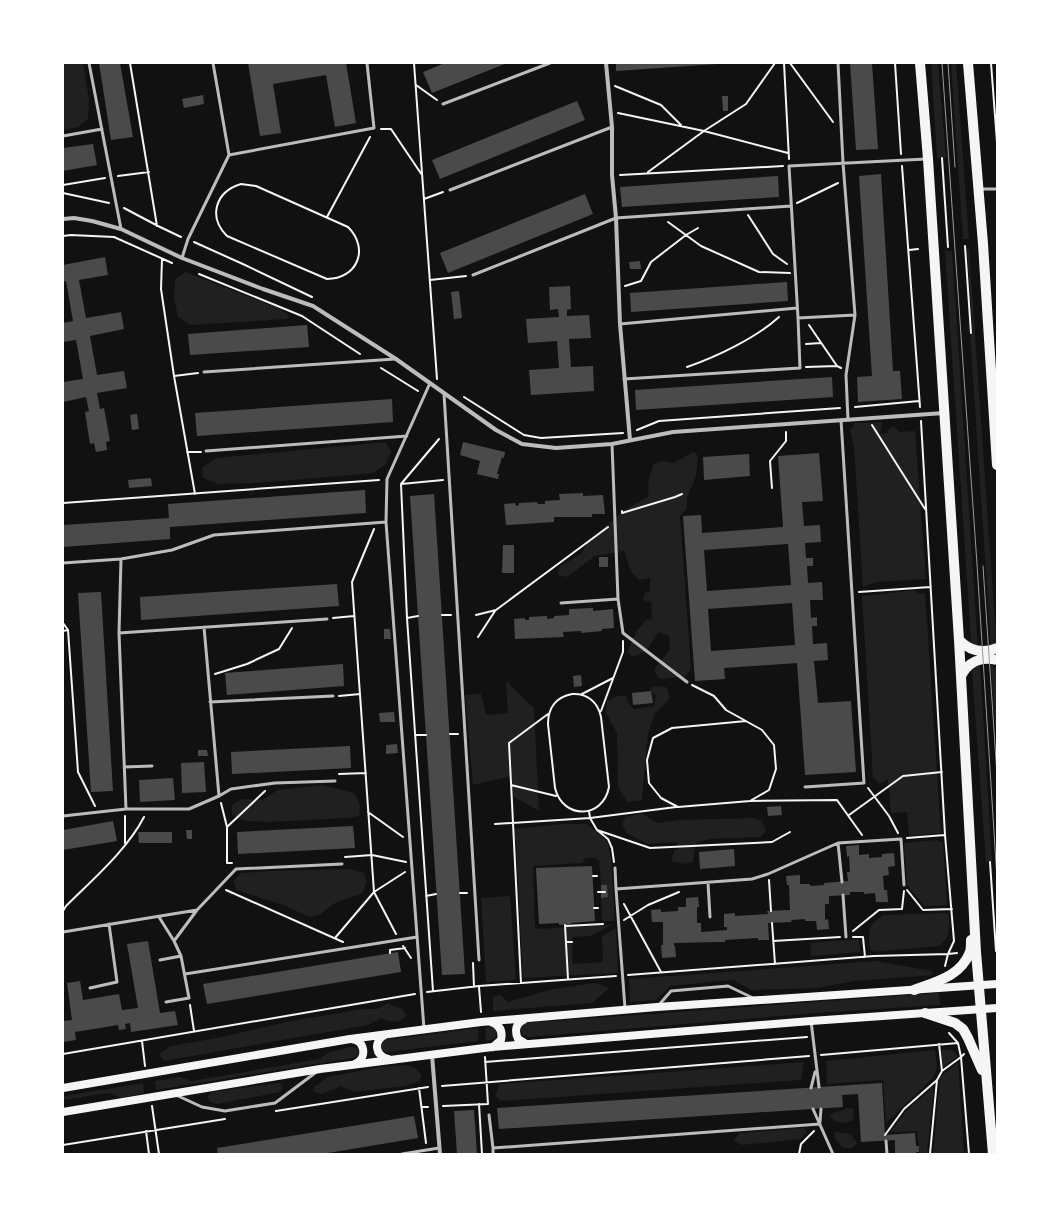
<svg xmlns="http://www.w3.org/2000/svg" width="1060" height="1217" font-family="'Noto Sans',sans-serif">
<style>
.green{fill:#202020}
.building{fill:#4a4a4a;fill-rule:evenodd}
.lines{fill:none;stroke-linecap:round;stroke-linejoin:round}
.path{stroke:#f5f5f5;stroke-width:2}
.service{stroke:#bcbcbc;stroke-width:3}
.minor{stroke:#bcbcbc;stroke-width:4}
.secondary{stroke:#f5f5f5;stroke-width:8}
.primary{stroke:#f5f5f5;stroke-width:10}
.tram{stroke:#9a9a9a;stroke-width:1}
</style>
<rect width="100%" height="100%" fill="#111"/>
<path class="green" d="M63 63H83L89 99 88 119 78 127 63 130Z
M931 63H938L946 158H937Z
M951 63H956L969 239H963Z
M967 249H969L996 636 995 643 991 647 970 333 973 332Z
M945 251H952L978 648 973 645 971 640Z
M186 272 280 309 289 315 287 319 190 325 178 317 174 298 175 279Z
M882 422 881 431 878 434 888 433V430L894 426 900 432 915 431 926 579 877 582 863 587 854 448 850 430 855 423Z
M386 442 391 453 385 465 373 473 257 483 217 484 202 477 203 467 216 458Z
M694 452 698 456 696 476 687 498V508L680 516 691 669 686 676 659 679 654 670 670 649 669 636 658 632 647 650 633 657 627 652 636 632 646 620 652 619 651 602 643 600 645 593 650 591V578L639 580 631 571 624 551 595 556 567 577 558 575 559 567 581 554 589 540 626 509 648 497 649 477 654 464 661 461 673 463Z
M916 590 917 594 925 593 941 833 909 836 907 812 891 813 888 779 880 784 873 777 862 596Z
M980 663 992 862H986L972 671 975 666Z
M991 664 997 671V746Z
M506 681 534 708 539 811 513 796 512 776 473 785 465 695 481 694 486 715 508 713Z
M655 686 666 687 670 698 655 714 648 733 642 800 627 802 618 787 617 733 606 713 607 701 615 697 625 695 631 707 635 709 654 706 656 696 649 689Z
M322 785 354 793 360 805 359 816 346 818 269 822 247 821 232 815V805L242 799 262 800 278 790Z
M642 814 658 823 679 820 752 818 761 820 766 831 760 837 709 839 696 843 693 862 685 864 671 861 674 851 680 848 676 842 648 844 626 833 622 824 626 817Z
M562 824H587L605 839 608 844 611 860 615 921H602L601 898 608 897 607 885H601L599 860 595 858H586L582 863 533 866 535 929 611 925 591 936 572 937 573 964 603 962 602 936 616 928 618 973 523 978 516 844 513 829Z
M937 840 943 843 947 905 924 906 907 885 904 843Z
M349 869 364 873 367 882 362 893 333 904 321 914 310 917 283 905 237 890 233 882 241 873 269 871Z
M510 896 516 980 486 982 481 898Z
M946 913 949 916C949 931 951 935 940 946L873 952 870 949 869 938 870 928 874 922 883 915Z
M859 939 860 952 811 956 810 943Z
M877 961 931 971 933 975 855 981 817 988 751 990 734 980 670 986 656 1000 630 1002 629 979Z
M595 983 609 988 592 1003 493 1011V997L500 995 508 1002 553 989Z
M939 993 940 1005 817 1013 529 1037 523 1035 521 1032V1026L526 1023Z
M388 1003 402 1009 407 1015C399 1024 390 1023 381 1018L368 1025 164 1061 159 1054 170 1046 217 1038 286 1022 362 1009H377Z
M492 1027 495 1028C497 1033 497 1035 494 1039L486 1041 485 1028Z
M478 1028 479 1041 386 1052 382 1050 381 1047 384 1040Z
M351 1047H355L359 1051 358 1055 353 1058 156 1090 155 1081 180 1077 192 1081 319 1059 329 1052Z
M935 1050 937 1068 934 1077 886 1123 883 1080 827 1084 826 1061Z
M941 1050H952L956 1053 957 1057 943 1067Z
M804 1062 801 1080 501 1101 495 1096 500 1084Z
M958 1062 964 1154H933L940 1077Z
M407 1065 416 1068 421 1075 420 1081 405 1086 354 1092 341 1086 322 1094 314 1092V1087L328 1077 380 1067Z
M143 1083 144 1093 120 1098 109 1093 63 1100V1096Z
M279 1083 282 1085V1089L280 1092 216 1104 209 1101 208 1096 212 1092Z
M934 1086 927 1154H920L917 1131 890 1132 907 1110Z
M848 1108 853 1109 854 1119C844 1125 837 1124 829 1115Z
M804 1128 807 1132 801 1139 742 1145 734 1140 740 1133Z
M835 1132 851 1134 857 1143 852 1148H843L835 1139Z"/>
<path class="building" d="M99 63H120L133 137 111 140Z
M248 63H346L356 123 335 127 326 75 273 84 281 133 260 136Z
M445 63H507L432 93 423 72Z
M616 63H717V64L616 71Z
M850 63H872L878 149 856 150Z
M203 95 204 104 184 108 182 99Z
M722 96H728V111H723Z
M577 101 585 120 440 179 432 160Z
M93 144 97 165 63 171V148Z
M881 174 893 371H900L902 399 858 402 857 377 872 376 859 176Z
M778 176 779 197 622 207 620 187Z
M585 194 593 214 448 273 440 253Z
M105 257 108 275 79 280 86 318 121 312 124 329 90 336 97 375 124 371 127 388 97 393 100 409 104 408 110 441 106 442 107 450 96 452 94 443 90 444 85 412 89 411 86 397 63 402V382L83 379 76 340 63 342V323L73 321 66 281 63 282V265Z
M640 261 641 269H630L629 262Z
M787 282 788 301 631 312 630 293Z
M570 286 571 309 567 310V316L589 315 591 338 569 339 571 367 593 366 594 391 531 395 529 370 559 368 557 341 528 343 526 319 559 317 558 309 550 310 549 287Z
M459 291 462 318 454 319 451 292Z
M307 325 309 347 190 355 188 334Z
M832 377 833 397 636 410 635 390Z
M392 399 393 422 197 436 195 413Z
M137 414 139 429 132 430 130 415Z
M463 442 505 452 504 458 502 457 497 474H499L498 479 477 474 480 461 460 455Z
M819 453 823 501 802 502 804 526 820 525 821 542 805 543 806 558H813V566H807L808 583 822 582 823 600H810L811 618 817 617V626H812L813 644 827 643 828 660 814 661 818 703 851 701 856 772 805 775 797 663 724 668 725 679 695 681 683 516 701 515 702 533 783 527 778 456ZM788 544 791 585 707 591 704 550ZM792 603 795 645 711 651 708 609Z
M749 454 750 476 704 480 703 457Z
M151 478 152 486 129 488 128 480Z
M365 490 366 513 170 527V539L63 547V525L169 518 168 504Z
M583 493V496L603 495 605 514H592V517H554V522L506 525 504 504 515 503 516 506 519 505V503L537 502 538 504H545V501L560 500 559 494Z
M434 494 465 974 442 975 410 496Z
M503 545H514V573H502Z
M599 557H608V567H599Z
M337 584 339 606 141 620 140 597Z
M101 592 113 791 91 792 78 593Z
M593 608V611L613 609 614 628 602 629V631L581 633V631L563 632 564 637 515 639 514 619 525 618V620H529V617L547 616V619L554 618V616L569 615V609Z
M384 629H390L391 639H384Z
M343 664 344 686 227 695 225 673Z
M581 675 582 686 574 687 573 676Z
M651 691 653 703 633 705 632 693Z
M394 712 395 722H380L379 713Z
M397 744 398 753 386 754V745Z
M350 746 351 768 232 774 231 752Z
M198 750H207L208 756H198Z
M204 762 206 792 182 793 181 763Z
M173 778 175 800 140 802 139 780Z
M781 806 782 815 768 816 767 807Z
M113 821 117 841 63 850V830Z
M353 826 355 848 238 854 237 832Z
M186 830H192V839H187Z
M138 832H172V843H139Z
M859 845V855L869 854V858L882 857V854L894 853 895 866 888 867 889 875 883 876 884 890H887L888 902H876L875 893 864 894V892H850V895L829 896V904H825V920L828 919 829 929 817 930 816 921H805V919L791 920 792 922 768 923 769 940H758V938L725 940V942H721L674 943V946H675L676 957 662 958 661 945H663V922H652L651 910 661 909V912L678 911V907H686V898L698 897 699 907H697V923H701V932L727 930V927H724V914L735 913V916L768 914 767 911 790 910 789 885H787L786 876 800 875V884H810V886L824 885V883L848 881 847 872H850L849 856 847 857 846 846Z
M734 849 735 866 700 869 699 852Z
M592 866 595 921 571 923V924L559 925V923L539 924 536 868Z
M601 885H607L608 897 601 898Z
M148 941 160 1013 175 1011 178 1025 131 1032 130 1023 125 1024 126 1029 119 1030 118 1025 75 1032 76 1040 63 1042V1021L72 1020 67 983 80 981 83 1000 119 994 122 1010 138 1008 127 944Z
M398 952 401 972 207 1004 203 984Z
M882 1083 885 1135 915 1133 916 1146H919V1152H916V1154H895V1140L861 1142 858 1094 842 1095 843 1107 499 1129 497 1108Z
M474 1110 477 1154H457L454 1111Z
M414 1116 418 1138 322 1154H218L217 1148Z"/>
<g class="lines">
<path class="path" d="M130 63 157 226
M414 63 437 379
M784 63 789 159
M790 63 833 122
M895 63 901 154
M991 63 997 142
M416 85 437 100
M615 86 661 105 681 125
M618 113 704 131 788 153
M381 129H391L422 175
M942 158 948 247
M902 166 920 407
M648 172 704 131 746 104 775 63
M620 175 783 166
M118 176 149 172
M241 184 256 186 348 227C370 249 357 279 327 279L227 236C208 217 215 192 241 184Z
M63 185 105 178
M63 193 109 203
M424 199 443 192
M797 203 838 183
M124 208 158 226 181 237
M748 215 773 254 787 264
M327 217 370 137
M668 222 701 246 759 272 790 273
M63 236 71 235 114 237 172 263
M194 242 245 265 312 297
M965 246 971 333
M909 250 918 249
M162 259 161 289 174 376 195 494
M199 274 302 316 360 354
M430 280 466 276
M625 286 641 281 651 262 686 235 698 228
M809 325 837 366 841 368
M806 344 821 343
M687 367C716 357 756 338 779 317
M806 367 837 366
M381 368 418 391
M174 376 198 373
M464 397 524 435 541 438 623 433
M855 407 919 401
M921 421 945 835 954 941 948 954 957 953
M872 425 925 509
M637 430 659 421 840 408
M187 452H201
M401 484 439 439
M772 488 770 461 786 441V432
M63 503 379 480
M622 511V513L675 497 682 494
M374 529 352 582 374 892 396 934
M859 592 930 587
M442 615H451
M476 615 496 610 608 527
M333 618 354 616
M407 618 418 616
M63 623 68 630 78 772 95 806
M63 631 68 630
M478 637 495 611
M215 674 247 664 279 649 292 628
M692 685 714 696 726 710 762 730 774 745 776 769 769 790 750 801 678 807 661 798 649 783 647 760 653 738 672 728 746 721
M572 694C587 693 598 702 601 717L609 787C603 819 563 820 555 788L548 724C548 708 556 697 572 694Z
M582 694 613 678
M339 696 360 694
M601 711 623 652V641
M450 734H458
M415 735H426
M339 774 366 773
M511 785 556 796
M868 788 889 816 898 833
M750 801 837 800 862 835
M221 803 227 827V863H232
M589 811 590 818 676 807
M368 812 403 837
M849 815 903 776 942 772
M495 824 590 818 597 830 608 839 612 848 614 862
M227 827 265 791
M597 830 650 848 772 842 790 832
M907 838 945 835
M125 843V816
M345 857 372 855 406 862
M990 862 996 951
M593 876H597
M769 880 771 911
M226 890 343 942
M907 890 923 910 952 909
M598 892H605
M460 893H467
M426 896 436 894
M624 904 661 972
M594 908H598
M63 911 66 906C93 879 127 850 144 817
M624 920 648 905 679 892
M772 923 775 964
M565 925 568 979
M566 926 603 924
M853 931 879 910 902 909 904 891
M853 937H863L865 957
M335 938 374 892 405 872
M773 941 840 937
M566 942H572
M403 946 411 958
M390 953V950L405 948
M473 963 474 987
M628 975 874 956 948 954 945 966
M521 983 509 743 548 714
M479 987 481 1012
M433 991 407 618 401 484 443 480
M427 992 479 986 616 976
M190 1005 194 1031
M949 1033 958 1043
M142 1041 145 1066
M958 1043 961 1057 969 1154
M63 1054 415 994
M821 1055 958 1043
M485 1057 488 1104
M485 1062 807 1037
M942 1071 961 1057 964 1054
M937 1080 942 1071 939 1044
M442 1086 809 1056
M419 1088 426 1143
M479 1104 482 1154
M152 1106 159 1154
M443 1106 488 1104
M422 1107H428
M276 1111 428 1087
M146 1131 149 1154
M885 1135 904 1109 937 1080 930 1154
M63 1145 225 1119
M799 1154 801 1144 814 1131"/>
<path class="service" d="M89 63 121 229
M213 63 229 155 374 128 367 63
M838 63 843 163 855 315 846 375 848 420
M443 104 550 63
M63 136 102 129
M981 189H997
M450 190 612 127
M182 258 188 239 229 155
M473 275 616 218 791 206
M798 318 855 315
M620 324 797 308
M204 372 395 359
M624 379 800 368 798 318 789 166 926 159
M444 394 479 960
M206 451 407 436
M121 559 172 550 214 535 386 522
M63 563 121 559 119 633 126 809
M618 599 623 633 687 682
M561 603 618 599 612 444
M119 633 327 619
M210 702 333 696
M124 767 152 766
M805 787 864 783 841 420
M219 796 231 789 275 783 335 781
M63 816 126 809H189L219 796 204 627
M838 843 842 882
M615 868 616 889
M708 883 710 917
M843 895 846 937
M159 917 174 941 181 956 189 998 166 1002
M63 932 197 910
M174 941 197 910 236 869 342 864
M160 960 181 956
M185 974 417 937
M90 988 117 982 109 924
M658 1006 671 991 728 986 753 998
M625 1008 616 889 752 879 768 874 838 843 901 839 904 885
M811 1021 819 1087
M424 1029 386 522 387 479 430 383
M811 1088 815 1072
M176 1095 202 1107 225 1111 275 1103 315 1073
M813 1109 833 1154
M489 1115 493 1148
M820 1122 821 1109
M886 1141 887 1154
M402 1154 439 1148
M493 1154V1148L820 1124"/>
<path class="minor" d="M606 63 612 127V175L616 218 620 324 630 440
M63 219 74 218 92 221 121 229 182 258 263 289 313 306 396 359 496 430 522 444 556 448 612 444 673 432 944 413
M432 1055 440 1154"/>
<path class="secondary" d="M525 1019C516 1023 514 1030 518 1039L526 1044
M491 1022C500 1025 503 1031 501 1040L493 1047
M385 1035C373 1041 375 1056 388 1059
M351 1039C365 1040 368 1058 355 1064
M63 1088 350 1039 481 1022 657 1007 997 984
M63 1112 320 1069 492 1047 811 1021 997 1008"/>
<path class="primary" d="M920 63 928 159 959 640 976 952 993 1154
M968 63 983 244 997 465
M959 640C970 651 983 654 997 648
M961 676C968 662 981 656 997 660
M914 990C936 982 961 976 970 952 971 949 971 944 971 940
M925 1013 955 1023 963 1029 968 1038 982 1070"/>
<path class="tram" d="M942 63 977 564 997 879
M948 63 955 167
M983 566 997 775"/>
</g>
<rect width="1060" height="1217" fill="none" stroke="#ffffff" stroke-width="128"/>
</svg>
